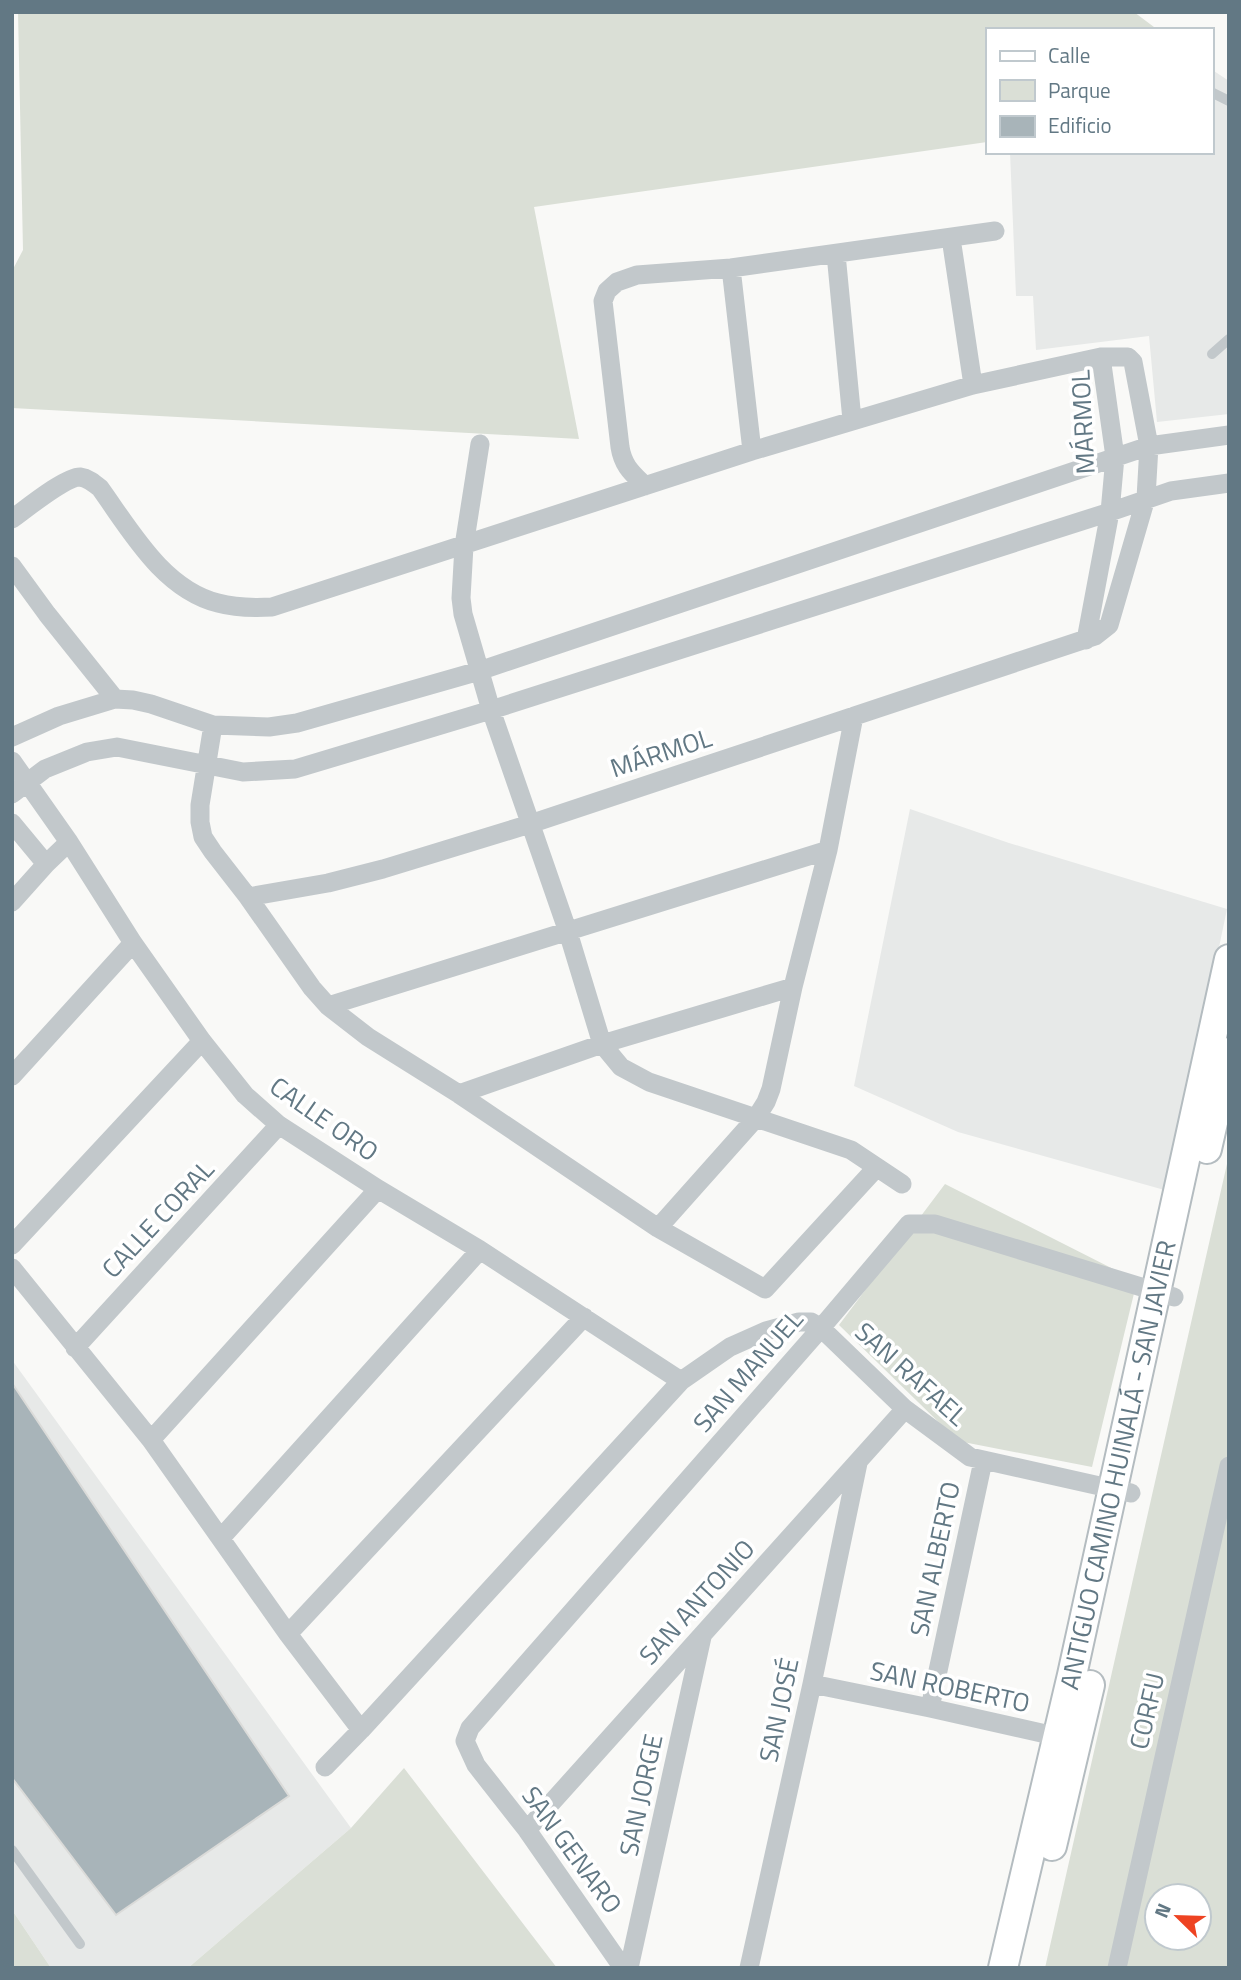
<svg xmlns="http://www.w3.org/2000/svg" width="1241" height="1980" font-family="'Titillium Web',sans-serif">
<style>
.built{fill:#e7e9e8}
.green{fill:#dadfd6;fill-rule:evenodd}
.building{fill:#a8b4b9;stroke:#dbdbd9;stroke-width:2}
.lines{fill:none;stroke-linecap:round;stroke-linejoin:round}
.secondary-casing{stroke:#b4bcc0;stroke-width:32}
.service{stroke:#c2c8cb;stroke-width:10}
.minor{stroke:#c2c8cb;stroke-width:19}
.secondary{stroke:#fff;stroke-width:28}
.labels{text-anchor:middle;stroke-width:7;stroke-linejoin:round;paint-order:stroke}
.street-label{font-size:26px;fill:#627884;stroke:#fff}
</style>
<rect width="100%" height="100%" fill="#f9f9f7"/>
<path class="built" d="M1211 69 1229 81V414L1157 422 1149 336 1036 350 1033 296H1016L1010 152H1211Z
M910 809 1009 843 1227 909 1168 1191 958 1132 854 1086Z
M12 1360 351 1828 188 1968H51L12 1910Z"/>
<path class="green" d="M18 12H1134L1158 30H987V142L534 207 579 439 12 408V271L23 250Z
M1229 1155V1968H1045ZM1157 1896H1199V1938H1157Z
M945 1184 1137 1281 1092 1467 958 1441 839 1325Z
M404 1768 557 1968H188L351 1828Z
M12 1910 51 1968H12Z"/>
<path class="building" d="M12 1383 289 1796 116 1915 12 1778Z"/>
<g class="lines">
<g class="secondary-casing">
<g id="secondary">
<path d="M1207 1149 1229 1052"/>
<path d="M1052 1846 1090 1685"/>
<path id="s1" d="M1003 1968 1072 1675 1229 959"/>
</g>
</g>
<path class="service" d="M1211 92 1229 101
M1212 354 1229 339
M12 1850 80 1944"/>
<path class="minor" d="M951 238 973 385
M836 254 852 420
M731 268 752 451
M480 444 464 546 461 598 463 614 491 710 568 932 602 1044 621 1067 649 1082 851 1150 902 1184
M645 486C632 473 623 466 620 447L603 301 607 291 617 282 637 275 731 268 995 231
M12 519C26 509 65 477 80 477 88 478 94 483 100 488 131 531 163 589 218 603 236 608 254 608 272 607L752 451 973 385 1101 357H1128L1133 362 1149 446 1146 498 1109 625 1095 636 530 824 383 869 328 883 248 897
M12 566 47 614 115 699
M1086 640 1110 512 1115 457 1101 357
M213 725 200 805V822L203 837 213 852 248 897 312 988 328 1006 368 1037 459 1094 658 1228 765 1289 877 1167
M12 737 59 716 115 699 133 700 151 704 213 725 269 727 297 723 479 671 1149 446 1229 435
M12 761 69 842 133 943 202 1041 245 1095 279 1125 378 1189 480 1250 681 1381
M12 794 45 769 87 752 117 747 243 772 295 769 491 710 1110 512 1171 491 1229 483
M12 823 46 864
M12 902 46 864 69 842
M328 1006 828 850
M12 1076 133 943
M459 1094 602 1044 793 987
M658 1228 756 1118 766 1102 771 1089 793 987 828 850 854 716
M12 1245 202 1041
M12 1268 151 1440 288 1634 361 1730
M75 1348 279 1125
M151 1440 378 1189
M221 1538 480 1250
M288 1634 584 1317
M812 1684 930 1708 1068 1739
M930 1708 983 1461
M325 1767 361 1730 681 1381 730 1347 766 1331 799 1322H811L821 1328 905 1409 970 1457 1131 1493
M527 1830 905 1409
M623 1968 527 1830 476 1765 465 1741 470 1728 821 1328 909 1224H935L1174 1297
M629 1968 702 1637
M749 1968 812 1684 858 1463
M1117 1968 1229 1466"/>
<use href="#secondary" class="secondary"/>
</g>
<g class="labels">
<g class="street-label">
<text transform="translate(1083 422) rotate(-93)" y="9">MÁRMOL</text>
<text transform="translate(661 753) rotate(-18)" y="9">MÁRMOL</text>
<text transform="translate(324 1119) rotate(35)" y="9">CALLE ORO</text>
<text transform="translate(158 1219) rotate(-47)" y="9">CALLE CORAL</text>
<text transform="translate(748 1371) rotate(-49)" y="9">SAN MANUEL</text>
<text transform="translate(911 1374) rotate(42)" y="9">SAN RAFAEL</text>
<text dy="9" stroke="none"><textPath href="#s1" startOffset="516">ANTIGUO CAMINO HUINALÁ - SAN JAVIER</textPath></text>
<text transform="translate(935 1559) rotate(-78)" y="9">SAN ALBERTO</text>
<text transform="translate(697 1602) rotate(-48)" y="9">SAN ANTONIO</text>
<text transform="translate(950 1687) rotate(12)" y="9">SAN ROBERTO</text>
<text transform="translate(779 1710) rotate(-78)" y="9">SAN JOSÉ</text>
<text transform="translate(1147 1711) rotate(-77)" y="9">CORFU</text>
<text transform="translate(641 1795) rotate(-78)" y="9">SAN JORGE</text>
<text transform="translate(572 1850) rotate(54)" y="9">SAN GENARO</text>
</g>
</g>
<rect width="1241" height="1980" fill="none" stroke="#627884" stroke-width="28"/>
<rect x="986" y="28" width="228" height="126" fill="#ffffff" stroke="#c0c9ce" stroke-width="2"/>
<rect x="1000" y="51" width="35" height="10" fill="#ffffff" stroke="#c0c9ce" stroke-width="2"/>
<text x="1048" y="63" font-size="21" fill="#627884">Calle</text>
<rect x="1000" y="80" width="35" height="21" fill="#dadfd6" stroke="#c0c9ce" stroke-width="2"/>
<text x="1048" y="98" font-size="21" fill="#627884">Parque</text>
<rect x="1000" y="116" width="35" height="21" fill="#a8b4b9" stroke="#c0c9ce" stroke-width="2"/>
<text x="1048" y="133" font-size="21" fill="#627884">Edificio</text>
<g transform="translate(1178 1917) rotate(293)"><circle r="33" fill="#ffffff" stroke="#c0c9ce" stroke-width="2"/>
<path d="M0-5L12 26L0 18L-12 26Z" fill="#ee4322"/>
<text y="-10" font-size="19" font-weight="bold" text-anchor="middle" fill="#627884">N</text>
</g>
</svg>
